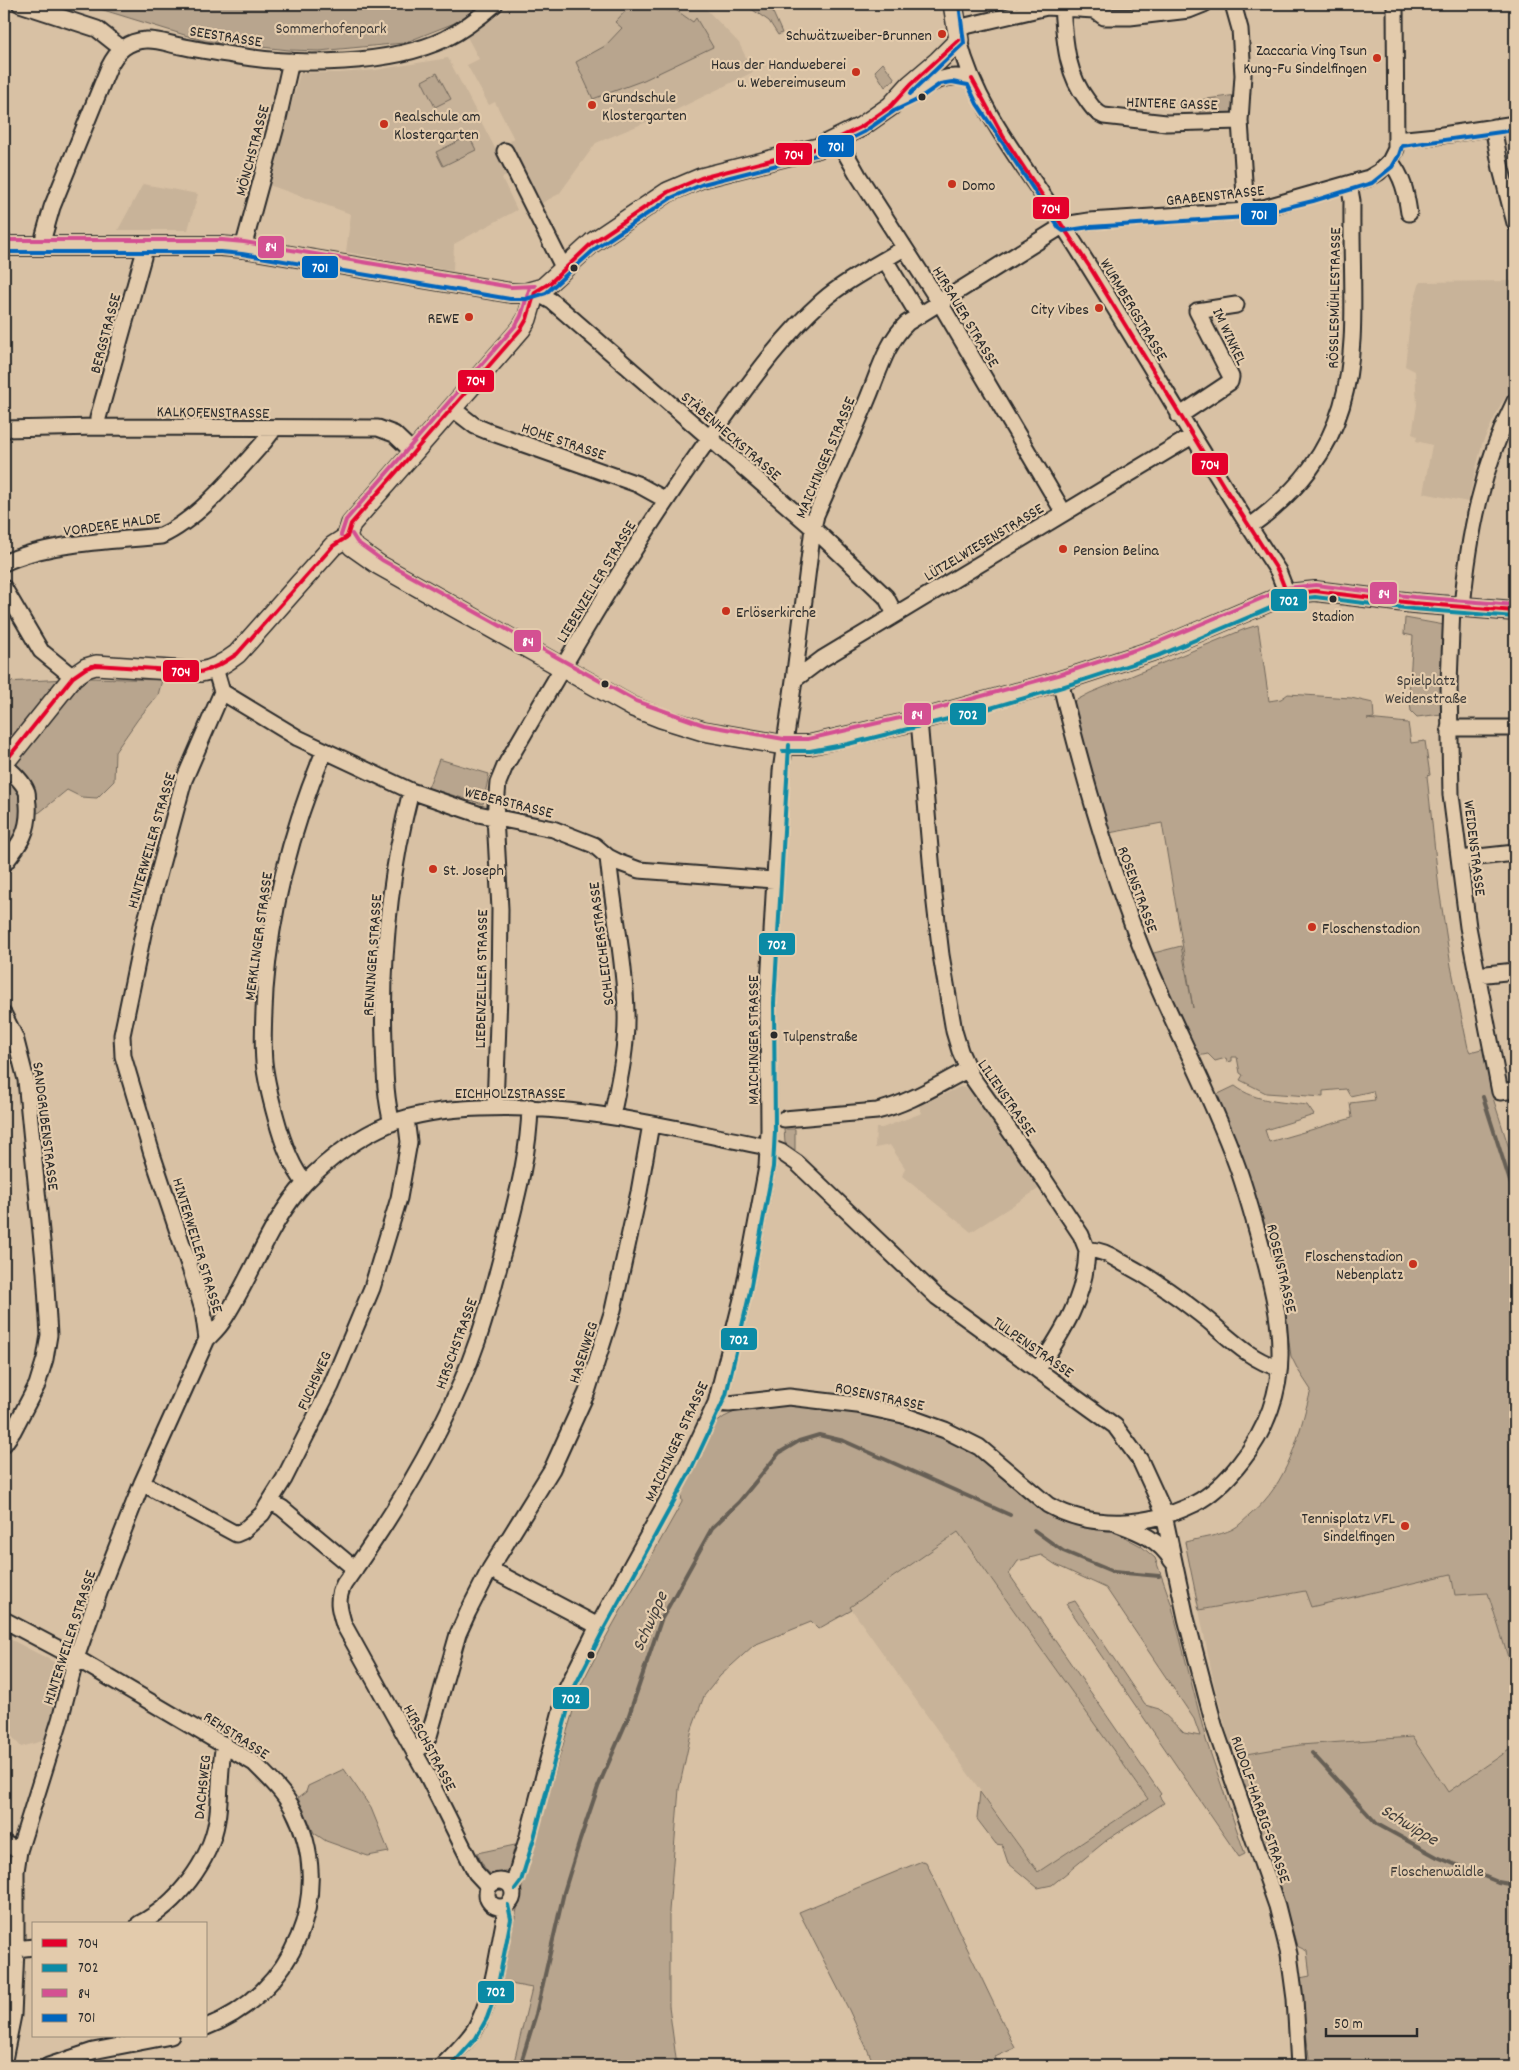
<svg xmlns="http://www.w3.org/2000/svg" width="1519" height="2070" font-family="Dekko,sans-serif">
<style>
.built{fill:#c8b399}
.green{fill:#b8a58e;stroke:#72685c}
.lines{fill:none;stroke-linecap:round;stroke-linejoin:round}
.stream{stroke:#665f55;stroke-width:4}
.minor-casing{stroke:#2b2b2b;stroke-width:19}
.major-casing{stroke:#2b2b2b;stroke-width:22}
.minor{stroke:#e3cbac;stroke-width:15}
.major{stroke:#e3cbac;stroke-width:19}
.bus-1-casing{stroke:#e3cbac;stroke-width:8}
.bus-2-casing{stroke:#e3cbac;stroke-width:8}
.bus-3-casing{stroke:#e3cbac;stroke-width:8}
.bus-4-casing{stroke:#e3cbac;stroke-width:8}
.bus-1{stroke:#e4002b;stroke-width:4}
.bus-2{stroke:#0b8aa5;stroke-width:4}
.bus-3{stroke:#d45092;stroke-width:4}
.bus-4{stroke:#0065bd;stroke-width:4}
.poi-dot{fill:#c8321e;stroke:#e3cbac;stroke-width:2}
.bus-dot{fill:#2b2b2b;stroke:#e3cbac;stroke-width:2}
.labels{text-anchor:middle;stroke-width:4.5;stroke-linejoin:round;paint-order:stroke}
.bus-label{font-size:15px;fill:#2b2b2b;stroke:#e3cbac}
.park-label{font-size:16px;fill:#403d3a;stroke:#e3cbac}
.poi-label{font-size:16px;fill:#2b2b2b;stroke:#e3cbac;text-anchor:end}
.street-label{font-size:16px;fill:#2b2b2b;stroke:#e3cbac}
.water-label{font-size:18px;font-style:italic;fill:#44403c;stroke:#e3cbac}
.line-badge{stroke:#e3cbac;stroke-width:2}
.badge-label{font-size:14px;text-anchor:middle;font-weight:bold;fill:#fff}
</style>
<rect width="100%" height="100%" fill="#d8c1a4"/>
<filter id="ink" filterUnits="userSpaceOnUse"><feTurbulence type="fractalNoise" baseFrequency=".02" numOctaves="2"/><feDisplacementMap in="SourceGraphic" scale="10" xChannelSelector="R" yChannelSelector="G"/><feConvolveMatrix kernelMatrix="1 2 1 2 8 2 1 2 1" color-interpolation-filters="sRGB"/></filter>
<g filter="url(#ink)">
<path class="built" d="M513 4H707L705 8 739 43 753 72 678 109 596 143 559 194 540 204 523 172 525 171 510 141 514 139 495 102 489 105 467 65 479 59 466 35 499 15Z
M448 58 509 175 502 178 517 210 454 244 453 271 346 252 351 214 269 185 300 73H339L375 70Z
M143 184 198 194 188 230H118Z
M1515 281V382L1501 404 1482 444 1468 502 1423 493 1432 445 1416 441 1417 436 1412 434 1417 405 1415 371 1405 366 1411 312 1420 282Z
M960 1087 970 1089 1040 1188 971 1232 902 1176 905 1168 890 1145 875 1148 876 1128H882L922 1113 919 1106Z
M958 1532 1148 1799 1038 1872 850 1607Z
M1451 1574 1455 1595 1488 1592 1507 1654 1515 1688V1746L1448 1792 1412 1737 1300 1745 1246 1754 1230 1743 1214 1683 1199 1610 1305 1591 1311 1606Z
M4 1636 60 1665 64 1673 46 1740 21 1747 4 1727Z"/>
<path class="green" d="M84 4H481L457 22 404 43 319 51 289 50 204 41Z
M632 4H667L693 22 696 18 713 47 644 80 593 99 576 62 605 46 622 28 615 22Z
M752 4H772L771 8 782 33 778 35 769 21 750 8Z
M883 63 895 79 885 87 875 71Z
M437 73 451 99 435 107 422 81Z
M1237 95 1234 111 1229 114 1200 116 1199 100Z
M469 136 476 150 443 166 436 152Z
M1405 618 1444 625 1442 714 1417 717 1411 711 1409 693 1413 636 1404 634Z
M1258 625 1269 701 1281 699 1288 694 1351 698 1373 703 1374 718 1367 719 1408 723 1411 743 1425 741 1430 775 1427 776 1439 889 1451 966 1468 1048 1470 1052 1485 1048 1493 1098 1515 1167V1688L1507 1654 1488 1593 1455 1595 1451 1574 1311 1607 1305 1591 1199 1610 1185 1542C1200 1538 1219 1536 1233 1529 1239 1526 1245 1519 1250 1515 1289 1482 1298 1437 1311 1390L1298 1370 1291 1356 1281 1289 1239 1152 1214 1096 1235 1086C1256 1102 1283 1102 1307 1105L1314 1115 1265 1130 1269 1142 1352 1118 1350 1103 1375 1100 1373 1091 1350 1096 1346 1089 1323 1091V1097L1266 1093 1240 1080 1243 1075 1240 1073 1237 1057H1232V1061L1227 1062 1226 1058 1215 1061 1208 1054 1198 1056 1150 954 1181 946 1193 1008 1162 823 1109 833 1073 702 1090 693 1245 629Z
M90 678 162 680 158 695 138 719 115 752 114 781 97 798 81 797 67 790 40 812 22 819 23 822 4 854V682Z
M439 759 489 774 483 804 428 788Z
M784 1129H795V1150L785 1143Z
M789 1404 822 1405 893 1419 936 1435 978 1453 1096 1526 1113 1531 1141 1546 1155 1558 1171 1603 1206 1740 1245 1854 1239 1857 1066 1604 1075 1601 1145 1705 1159 1709 1184 1733 1200 1736 1194 1719 1106 1588 1056 1565 1041 1555 1018 1561 1009 1574 1161 1794 1159 1796 1164 1803 1107 1840 1052 1885 1038 1888 1008 1863 1002 1845 996 1844 977 1819 980 1792 1038 1872 1148 1799 958 1532 850 1607 852 1610 818 1629 811 1622 754 1645 720 1676 704 1696 692 1729 679 1789 669 1911V2006L677 2066H513L532 1988 500 1982 525 1875 580 1687 601 1646 682 1502 681 1494 710 1433 715 1424 724 1417 741 1409Z
M1412 1737 1448 1792 1515 1746V2066H1310L1300 1978 1310 1976 1307 1951 1297 1946 1280 1888 1230 1743 1246 1754 1300 1745Z
M344 1769 371 1808 389 1852 368 1856 326 1841 314 1833 298 1798 306 1792 308 1786Z
M515 1845 509 1869C490 1885 485 1868 477 1853Z
M4 1854 10 1858 6 2026 4 2030Z
M922 1861 926 1862 1015 2048 995 2057 999 2066H875L849 2010 799 1912Z"/>
<g class="lines">
<path class="stream" d="M1483 1097 1515 1197
M1034 1530 1063 1551 1114 1572 1159 1576
M1312 1753 1377 1824 1437 1857 1498 1882 1515 1885
M520 2066 536 2014 564 1892 580 1840 598 1787 628 1718 661 1620 712 1528 739 1502 779 1453 799 1441 819 1435 844 1441 1010 1515"/>
<g class="minor-casing">
<path id="minor" d="M20 4 97 29 121 48
M1233 4 1240 29 1243 75 1240 121 1246 211
M1062 8C1065 41 1066 73 1087 100 1092 107 1096 113 1104 116L1166 123 1240 121
M957 28 1047 7 1094 10 1104 17H1130L1189 10 1204 4
M959 40C976 110 1026 167 1064 227 1137 340 1203 458 1278 571L1287 594
M896 103C926 89 937 71 972 79
M1493 127 1501 169 1515 223
M838 140 858 175 940 303 1064 513
M1396 140 1436 136 1515 124
M505 151 564 269
M1390 161C1403 177 1406 192 1409 213
M44 246V235L52 207 109 67C117 51 127 41 146 40 157 39 169 44 180 46 199 50 219 53 239 56 299 66 390 65 445 39 463 30 480 17 495 4
M243 248 277 123 291 61
M885 260 919 316
M535 292 553 302 813 528 886 597 895 614
M453 409 475 426 487 431 637 484 666 500
M1179 416 1230 382 1231 377 1197 311 1236 305
M98 427V418L143 257 144 247
M4 429 98 427 378 428 394 434 414 453
M1249 527C1376 436 1350 338 1352 201L1349 184
M4 563C48 542 113 541 161 536 199 519 236 473 264 442L274 429
M4 588 41 651 73 677
M1452 606 1449 683 1451 795 1468 927 1500 1092 1515 1090
M1462 607C1469 535 1482 466 1515 401
M794 680 822 659 1192 436
M222 692 298 738 411 791 478 814 553 829 594 845 608 857 620 863 639 870 774 880
M919 720 934 895 941 955 954 1031 960 1051 971 1076 1043 1178 1081 1235 1087 1250C1101 1249 1111 1256 1123 1263 1150 1277 1176 1295 1200 1314 1226 1334 1247 1359 1279 1368
M1449 728H1515
M4 765C12 772 23 781 27 792 28 795 27 800 28 804 30 831 20 844 4 864
M608 857C613 909 625 960 626 1013 627 1048 619 1082 612 1116
M1460 859 1515 853
M1477 975 1515 971
M4 1015 15 1037 26 1080 45 1272 49 1335 45 1359 37 1385 13 1431 4 1444
M495 1107 499 994 500 909 495 817 498 783 505 766C575 646 644 525 727 414 756 374 785 334 822 301 847 279 877 265 904 248
M784 1119 877 1111C910 1103 937 1085 967 1070
M392 1123C385 1097 385 1071 384 1044 381 959 390 873 411 791
M305 1183C290 1165 282 1140 276 1118 271 1100 266 1081 264 1062 262 1038 264 1014 265 990 271 908 292 828 324 752
M207 1339C213 1333 220 1327 224 1319 253 1275 269 1222 305 1183 330 1157 358 1137 391 1123 420 1112 450 1109 480 1108 578 1103 673 1129 768 1147L781 1152 797 1163 937 1297 1115 1426 1140 1460 1163 1510 1186 1618 1214 1725 1277 1906 1289 1954 1295 1999 1299 2066
M1038 1369C1063 1332 1086 1296 1087 1250
M716 1403 729 1404 789 1397 857 1405 903 1415 945 1430 979 1447 1048 1505C1093 1530 1149 1526 1194 1504 1213 1494 1228 1479 1241 1462 1266 1431 1281 1391 1280 1351 1280 1312 1269 1275 1259 1238 1252 1213 1245 1187 1236 1163 1209 1089 1170 1020 1141 947 1107 861 1082 771 1060 681
M142 1483 236 1534 243 1531 262 1514 284 1479 331 1386 372 1288 399 1198 406 1159 409 1142 406 1118
M271 1502 282 1508 355 1569
M1118 1524C1140 1532 1160 1540 1172 1561
M490 1569 598 1626
M4 1620 76 1658 254 1763C268 1777 283 1791 293 1809 337 1893 293 1994 206 2027
M415 1754 429 1736 458 1634 468 1612 490 1569 552 1469 587 1392 613 1310 639 1192 651 1124
M4 1843 19 1851
M487 1894a13 13 0 1 1 26 0a13 13 0 1 1-26 0Z
M510 1885 515 1879 528 1836 567 1688 598 1626 687 1465 716 1403 743 1295 767 1167 769 1130 768 1003 781 771 794 680 813 528 816 515C833 476 852 437 868 398 879 372 886 343 907 323L1064 225 1089 221 1246 211 1267 207 1369 178 1379 172 1390 161 1396 149 1395 4
M489 1887 476 1873 426 1773 344 1625C339 1609 336 1599 344 1584 398 1509 448 1427 478 1339 489 1308 496 1276 505 1244 516 1200 529 1154 530 1107
M139 1924C177 1904 210 1862 217 1820 221 1795 219 1769 224 1744
M16 1949 34 1947
M4 2060 13 2015 16 1949V1871L19 1851 60 1720 76 1658 100 1590 142 1483 207 1339 203 1310 194 1280 152 1154 123 1056 122 1035 145 924 184 780 222 692 215 668
M48 2066 93 2051 171 2036
M442 2066C453 2055 466 2043 475 2029 494 1996 497 1954 505 1918L502 1907"/>
</g>
<g class="major-casing">
<path id="major" d="M4 246H221L243 248 511 293H525L543 288 592 243 668 192 701 178 818 148 861 127 891 106 911 84 938 61 959 40 953 4
M347 537 352 546 379 565 633 707 661 718 703 731 783 745H809L919 720 1060 681 1158 649 1287 594 1315 591 1413 603 1515 611
M347 537 351 524 521 329 527 319 535 292
M4 763 73 677 86 668 96 665 200 672C214 670 225 663 237 654L333 546 347 537"/>
</g>
<use href="#minor" class="minor"/>
<use href="#major" class="major"/>
<g class="bus-1-casing">
<path id="bus-1" d="M972 79 1003 136 1091 269 1223 485 1278 571 1287 594
M347 537 351 524 521 329 527 319 535 292 550 283 592 243 668 192 701 178 818 148 861 127 891 106 911 84 959 40
M1287 594 1315 591 1413 603 1515 611
M4 763 73 677 86 668 96 665 200 672C214 669 225 662 237 654L333 546 347 537"/>
</g>
<g class="bus-2-casing">
<path id="bus-2" d="M783 751H810L848 744 984 710 1062 687 1160 655 1289 600 1315 597 1413 609 1515 617
M515 1889 521 1881 534 1838 573 1690 604 1629 692 1468 726 1395 749 1296 773 1167 775 1130 774 1003 789 745
M451 2066 476 2038 487 2018 497 1990 511 1919 508 1905"/>
</g>
<g class="bus-3-casing">
<path id="bus-3" d="M4 240H222L244 242 511 287 535 286
M352 534 357 542 382 560 636 701 704 725 784 739H808L917 714 1058 675 1156 643 1286 588 1316 585 1414 597 1515 605
M341 535 346 520 516 325 521 316 529 290"/>
</g>
<g class="bus-4-casing">
<path id="bus-4" d="M910 94 964 43 959 4
M4 252H221L242 254 510 299H526L546 293 596 248 671 198 703 184 820 154 864 132 894 111 917 100 940 84 952 82 968 85 977 104 1059 228 1063 231 1090 227 1247 217 1313 201 1372 183 1392 167 1399 155 1402 146 1515 130"/>
</g>
<use href="#bus-1" class="bus-1"/>
<use href="#bus-2" class="bus-2"/>
<use href="#bus-3" class="bus-3"/>
<use href="#bus-4" class="bus-4"/>
</g>
</g>
<g class="poi-dot">
<circle cx="942" cy="34" r="5"/>
<circle cx="1377" cy="58" r="5"/>
<circle cx="856" cy="72" r="5"/>
<circle cx="592" cy="105" r="5"/>
<circle cx="384" cy="124" r="5"/>
<circle cx="952" cy="184" r="5"/>
<circle cx="1099" cy="308" r="5"/>
<circle cx="469" cy="317" r="5"/>
<circle cx="1063" cy="549" r="5"/>
<circle cx="726" cy="611" r="5"/>
<circle cx="433" cy="869" r="5"/>
<circle cx="1312" cy="927" r="5"/>
<circle cx="1413" cy="1264" r="5"/>
<circle cx="1405" cy="1526" r="5"/>
</g>
<g class="bus-dot">
<circle cx="922" cy="97" r="4.5"/>
<circle cx="574" cy="268" r="4.5"/>
<circle cx="1333" cy="599" r="4.5"/>
<circle cx="605" cy="684" r="4.5"/>
<circle cx="774" cy="1035" r="4.5"/>
<circle cx="591" cy="1655" r="4.5"/>
</g>
<g class="labels">
<g class="bus-label">
<text x="1333" y="621">Stadion</text>
<text x="783" y="1041" text-anchor="start">Tulpenstraße</text>
</g>
<g class="park-label">
<text x="331" y="33">Sommerhofenpark</text>
<text x="1426" y="685">Spielplatz<tspan x="1426" dy="18">Weidenstraße</tspan></text>
<text x="1437" y="1876">Floschenwäldle</text>
</g>
<g class="poi-label">
<text x="932" y="40">Schwätzweiber-Brunnen</text>
<text x="1367" y="55">Zaccaria Ving Tsun<tspan x="1367" dy="18">Kung-Fu Sindelfingen</tspan></text>
<text x="846" y="69">Haus der Handweberei<tspan x="846" dy="18">u. Webereimuseum</tspan></text>
<text x="602" y="102" text-anchor="start">Grundschule<tspan x="602" dy="18">Klostergarten</tspan></text>
<text x="394" y="121" text-anchor="start">Realschule am<tspan x="394" dy="18">Klostergarten</tspan></text>
<text x="962" y="190" text-anchor="start">Domo</text>
<text x="1089" y="314">City Vibes</text>
<text x="459" y="323">REWE</text>
<text x="1073" y="555" text-anchor="start">Pension Belina</text>
<text x="736" y="617" text-anchor="start">Erlöserkirche</text>
<text x="443" y="875" text-anchor="start">St. Joseph</text>
<text x="1322" y="933" text-anchor="start">Floschenstadion</text>
<text x="1403" y="1261">Floschenstadion<tspan x="1403" dy="18">Nebenplatz</tspan></text>
<text x="1395" y="1523">Tennisplatz VFL<tspan x="1395" dy="18">Sindelfingen</tspan></text>
</g>
<g class="street-label">
<text transform="translate(226 35) rotate(9)" y="6">SEESTRASSE</text>
<text transform="translate(1172 102) rotate(2)" y="6">HINTERE GASSE</text>
<text transform="translate(251 150) rotate(-75)" y="6">MÖNCHSTRASSE</text>
<text transform="translate(1215 194) rotate(-6)" y="6">GRABENSTRASSE</text>
<text transform="translate(1333 298) rotate(-89)" y="6">RÖSSLESMÜHLESTRASSE</text>
<text transform="translate(1135 309) rotate(59)" y="6">WURMBERGSTRASSE</text>
<text transform="translate(967 316) rotate(59)" y="6">HIRSAUER STRASSE</text>
<text transform="translate(104 333) rotate(-75)" y="6">BERGSTRASSE</text>
<text transform="translate(1231 336) rotate(65)" y="6">IM WINKEL</text>
<text transform="translate(213 411) rotate(1)" y="6">KALKOFENSTRASSE</text>
<text transform="translate(732 435) rotate(41)" y="6">STÄBENHECKSTRASSE</text>
<text transform="translate(564 440) rotate(19)" y="6">HOHE STRASSE</text>
<text transform="translate(824 457) rotate(-67)" y="6">MAICHINGER STRASSE</text>
<text transform="translate(112 523) rotate(-8)" y="6">VORDERE HALDE</text>
<text transform="translate(983 541) rotate(-31)" y="6">LÜTZELWIESENSTRASSE</text>
<text transform="translate(595 581) rotate(-59)" y="6">LIEBENZELLER STRASSE</text>
<text transform="translate(509 801) rotate(14)" y="6">WEBERSTRASSE</text>
<text transform="translate(150 840) rotate(-74)" y="6">HINTERWEILER STRASSE</text>
<text transform="translate(1476 848) rotate(83)" y="6">WEIDENSTRASSE</text>
<text transform="translate(1139 889) rotate(70)" y="6">ROSENSTRASSE</text>
<text transform="translate(257 936) rotate(-82)" y="6">MERKLINGER STRASSE</text>
<text transform="translate(600 944) rotate(-97)" y="6">SCHLEICHERSTRASSE</text>
<text transform="translate(371 955) rotate(-86)" y="6">RENNINGER STRASSE</text>
<text transform="translate(480 979) rotate(-89)" y="6">LIEBENZELLER STRASSE</text>
<text transform="translate(752 1040) rotate(-90)" y="6">MAICHINGER STRASSE</text>
<text x="510" y="1098">EICHHOLZSTRASSE</text>
<text transform="translate(1008 1097) rotate(55)" y="6">LILIENSTRASSE</text>
<text transform="translate(47 1126) rotate(83)" y="6">SANDGRUBENSTRASSE</text>
<text transform="translate(199 1245) rotate(73)" y="6">HINTERWEILER STRASSE</text>
<text transform="translate(1283 1268) rotate(77)" y="6">ROSENSTRASSE</text>
<text transform="translate(455 1343) rotate(-70)" y="6">HIRSCHSTRASSE</text>
<text transform="translate(1034 1346) rotate(35)" y="6">TULPENSTRASSE</text>
<text transform="translate(582 1352) rotate(-72)" y="6">HASENWEG</text>
<text transform="translate(313 1380) rotate(-66)" y="6">FUCHSWEG</text>
<text transform="translate(880 1395) rotate(12)" y="6">ROSENSTRASSE</text>
<text transform="translate(675 1441) rotate(-65)" y="6">MAICHINGER STRASSE</text>
<text transform="translate(68 1637) rotate(-72)" y="6">HINTERWEILER STRASSE</text>
<text transform="translate(237 1734) rotate(33)" y="6">REHSTRASSE</text>
<text transform="translate(431 1747) rotate(62)" y="6">HIRSCHSTRASSE</text>
<text transform="translate(201 1787) rotate(-84)" y="6">DACHSWEG</text>
<text transform="translate(1262 1809) rotate(71)" y="6">RUDOLF-HARBIG-STRASSE</text>
</g>
<g class="water-label">
<text transform="translate(649 1621) rotate(-66)" y="6">Schwippe</text>
<text transform="translate(1410 1824) rotate(31)" y="6">Schwippe</text>
</g>
</g>
<g class="line-badge">
<rect x="817" y="134" width="38" height="24" rx="5" fill="#0065bd"/>
<rect x="775" y="142" width="38" height="24" rx="5" fill="#e4002b"/>
<rect x="1032" y="196" width="38" height="24" rx="5" fill="#e4002b"/>
<rect x="1240" y="202" width="38" height="24" rx="5" fill="#0065bd"/>
<rect x="257" y="235" width="28" height="24" rx="5" fill="#d45092"/>
<rect x="301" y="255" width="38" height="24" rx="5" fill="#0065bd"/>
<rect x="457" y="369" width="38" height="24" rx="5" fill="#e4002b"/>
<rect x="1191" y="452" width="38" height="24" rx="5" fill="#e4002b"/>
<rect x="1369" y="581" width="29" height="24" rx="5" fill="#d45092"/>
<rect x="1270" y="588" width="38" height="24" rx="5" fill="#0b8aa5"/>
<rect x="513" y="629" width="29" height="24" rx="5" fill="#d45092"/>
<rect x="162" y="659" width="38" height="24" rx="5" fill="#e4002b"/>
<rect x="903" y="702" width="29" height="24" rx="5" fill="#d45092"/>
<rect x="949" y="702" width="38" height="24" rx="5" fill="#0b8aa5"/>
<rect x="758" y="932" width="38" height="24" rx="5" fill="#0b8aa5"/>
<rect x="720" y="1327" width="38" height="24" rx="5" fill="#0b8aa5"/>
<rect x="552" y="1686" width="38" height="24" rx="5" fill="#0b8aa5"/>
<rect x="477" y="1980" width="38" height="24" rx="5" fill="#0b8aa5"/>
</g>
<g class="badge-label">
<text x="836" y="151">701</text>
<text x="794" y="159">704</text>
<text x="1051" y="213">704</text>
<text x="1259" y="219">701</text>
<text x="271" y="251">84</text>
<text x="320" y="272">701</text>
<text x="476" y="385">704</text>
<text x="1210" y="469">704</text>
<text x="1384" y="598">84</text>
<text x="1289" y="605">702</text>
<text x="528" y="646">84</text>
<text x="181" y="676">704</text>
<text x="917" y="719">84</text>
<text x="968" y="719">702</text>
<text x="777" y="949">702</text>
<text x="739" y="1344">702</text>
<text x="571" y="1703">702</text>
<text x="496" y="1996">702</text>
</g>
<rect width="1519" height="2070" fill="none" stroke="#e3cbac" stroke-width="20"/>
<rect x="10" y="10" width="1499" height="2050" fill="none" stroke="#2b2b2b" stroke-width="2" filter="url(#ink)"/>
<rect x="32" y="1922" width="175" height="115" fill="#e3cbac" stroke="#998b78"/>
<rect x="42" y="1939" width="25" height="8" fill="#e4002b" stroke="#998b78"/>
<text x="78" y="1948" font-size="15" fill="#2b2b2b">704</text>
<rect x="42" y="1964" width="25" height="8" fill="#0b8aa5" stroke="#998b78"/>
<text x="78" y="1972" font-size="15" fill="#2b2b2b">702</text>
<rect x="42" y="1989" width="25" height="8" fill="#d45092" stroke="#998b78"/>
<text x="78" y="1998" font-size="15" fill="#2b2b2b">84</text>
<rect x="42" y="2014" width="25" height="8" fill="#0065bd" stroke="#998b78"/>
<text x="78" y="2022" font-size="15" fill="#2b2b2b">701</text>
<path d="M1326 2028v8h91v-8" fill="none" stroke="#2b2b2b" stroke-width="2.5"/>
<text x="1334" y="2028" font-size="15" fill="#2b2b2b" stroke="#e3cbac" stroke-width="4" paint-order="stroke">50 m</text>
</svg>
